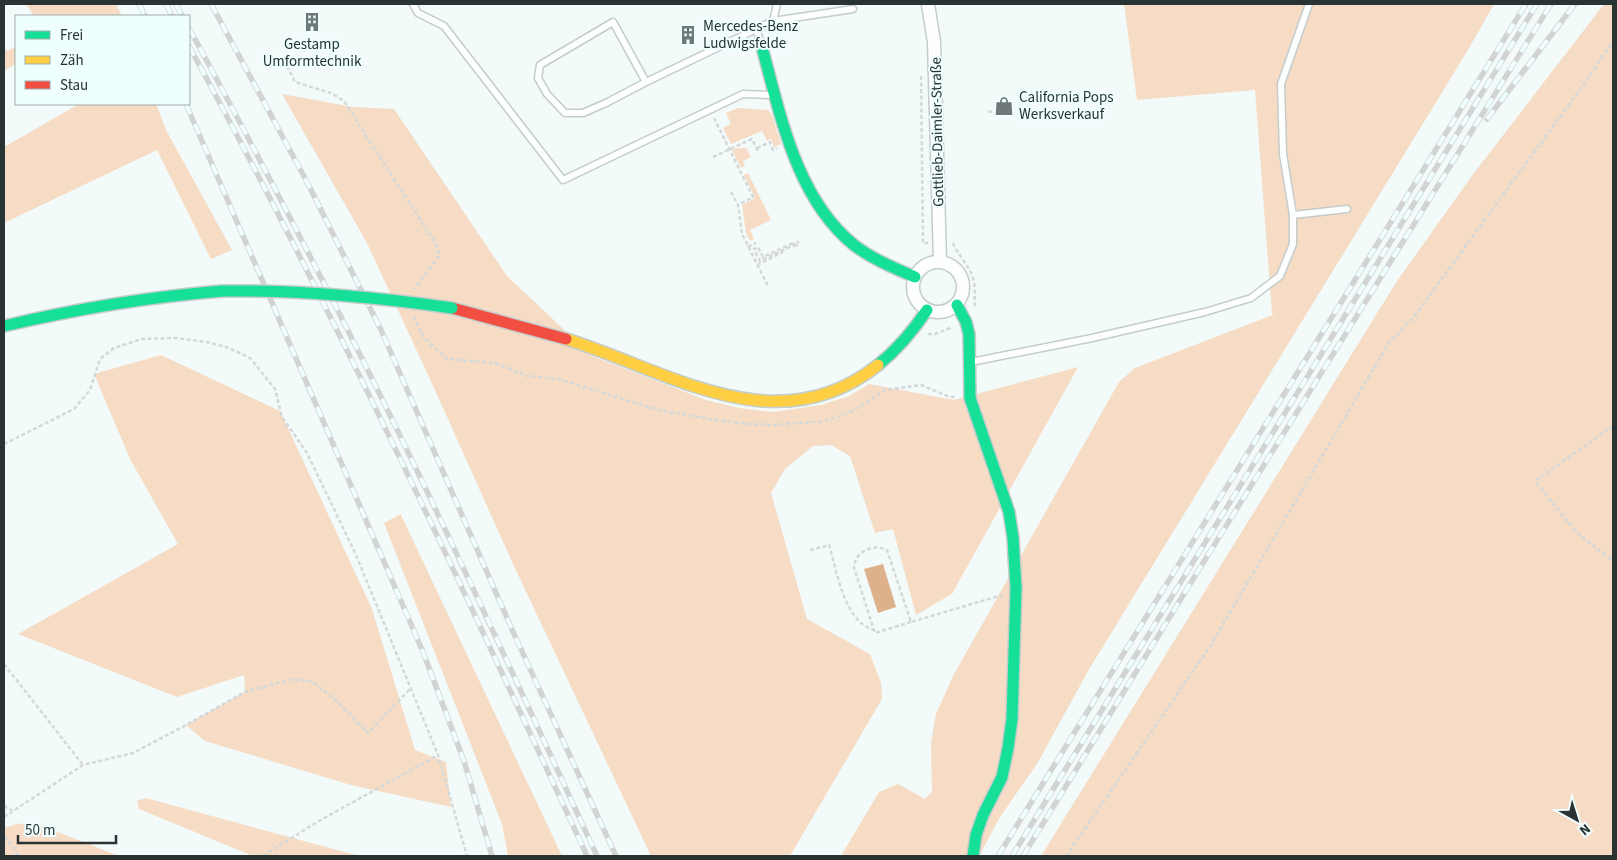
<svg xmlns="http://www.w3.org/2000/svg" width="1617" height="860" font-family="'Source Sans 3',sans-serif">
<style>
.green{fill:#f6dcc4}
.water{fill:#ddb18b}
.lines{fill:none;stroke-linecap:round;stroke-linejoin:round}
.lane-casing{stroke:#c4cccc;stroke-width:9}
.street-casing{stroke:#c4cccc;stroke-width:15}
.fast-casing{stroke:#c4cccc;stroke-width:14}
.slow-casing{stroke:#c4cccc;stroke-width:14}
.jam-casing{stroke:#c4cccc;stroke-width:14}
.path{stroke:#d5d8d8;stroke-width:2.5;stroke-dasharray:4 2.5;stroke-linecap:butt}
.lane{stroke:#fdfefe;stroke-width:6}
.street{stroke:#fdfefe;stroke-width:12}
.fast{stroke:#16e098;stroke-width:11}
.slow{stroke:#ffcf43;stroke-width:11}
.jam{stroke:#f24e42;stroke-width:11}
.rail-casing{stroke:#d2d4d4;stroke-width:5.5}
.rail{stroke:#effefe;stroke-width:4;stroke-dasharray:11;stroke-linecap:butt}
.fast-bridge-casing{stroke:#c4cccc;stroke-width:14;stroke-linecap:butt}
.fast-bridge{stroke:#16e098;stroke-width:11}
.labels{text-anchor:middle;stroke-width:4;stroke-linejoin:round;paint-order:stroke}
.poi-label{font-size:15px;fill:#293333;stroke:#effefe;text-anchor:start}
.street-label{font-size:15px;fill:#293333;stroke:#effefe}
</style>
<rect width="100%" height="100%" fill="#f2fafa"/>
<path class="green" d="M26 4H116L122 16H34Z
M1124 4H1494L1468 50 1088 671 1037 764 1000 817 979 856H841L879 792 898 784 925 799 932 792 931 743 936 714 953 676 1119 382 1135 368 1275 314H1272L1255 90 1137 100Z
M1604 4H1613V856H1041L1397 281 1474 173Z
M4 46 7 51 16 47V64L4 71Z
M282 94 353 107 394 109 507 276 592 356 706 400 739 408 773 412 821 405 849 396 869 384 954 400 1078 367 952 594 916 615 893 529 875 533 850 456 831 445 813 446 785 469 771 493 807 619 870 654 881 683 882 699 790 856H651L513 564 434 388 367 243Z
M79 104H156L166 130 232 250 211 259 157 150 4 223V147Z
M738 108 768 110 772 115 781 144 774 147 771 139 767 141 762 131 731 144 723 128 731 124 726 113Z
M737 148H746L751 157 743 161 745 166 741 168 732 150Z
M748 173 771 220 750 230 754 239 750 241 746 233 742 205 755 198 744 175Z
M161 355 280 411 372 609 415 750 446 762 451 807 351 785 205 741 186 725 245 692 244 675 177 697 18 634 178 544 130 459 94 374Z
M401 514V515L562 856H508L502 824 384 523Z
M146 798 359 856H253L139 809 137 801Z
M34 823H35L119 856H4V828L17 824Z"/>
<path class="water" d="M883 564 896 607 878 613 864 569Z"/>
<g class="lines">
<g class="lane-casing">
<path id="lane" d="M413 4 418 13 444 26 563 180 743 94 773 95
M773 21 853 9
M756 29 763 49
M646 82 613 22 540 65 538 78 547 94 565 113H583L606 103 646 82 773 21 777 4
M1293 215 1347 209
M971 362 1092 338 1205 312 1251 298 1280 276 1293 244V215L1283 154 1281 84 1309 4"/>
</g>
<g class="street-casing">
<path id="street" d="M928 4 934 42 940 262
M913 287a25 25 0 1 1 50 0a25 25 0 1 1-50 0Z"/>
</g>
<g class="fast-casing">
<path id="fast" d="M763 51C781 118 797 199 854 245 872 259 894 268 915 277
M957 305 966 322 969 334 970 398 1009 512 1013 538 1016 589 1012 719 1008 748 1002 777 983 815 976 835 973 856
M4 326C76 309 148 297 222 291
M878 365C898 349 913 331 927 310"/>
</g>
<g class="slow-casing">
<path id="slow" d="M566 339C669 371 777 446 878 365"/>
</g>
<g class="jam-casing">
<path id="jam" d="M452 308 566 339"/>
</g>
<path class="path" d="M287 66 295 82 331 93 344 101 439 249 438 257 415 289
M921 76 923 243H928
M988 112 996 111
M714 118 753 197 738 205
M757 148 770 142 773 150 777 148
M713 157 752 139 759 153
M731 192 738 205 742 234 768 286
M793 243 794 245 760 261 754 249 758 247 763 257Z
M953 243C958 255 969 265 973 278 976 287 974 297 975 306
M794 246 799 244 797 241
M748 247 756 243
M757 265 783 252
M414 316 416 323 424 338 447 359 494 363 527 376 558 379 659 410 709 419 746 424 775 425 824 421 849 413 885 390 921 385 950 397H956
M928 334H935L953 327
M1613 426 1535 481 1576 532 1613 561
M4 444 74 409 90 390 100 359 114 348 142 339 175 338 207 342 229 348 250 358 275 389 282 417 307 453 356 555 438 755 467 856
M810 550 829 545C837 571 844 622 874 630
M911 622 875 633 854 568C854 552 873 543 887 550L911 622 1002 595
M4 664 83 765
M4 806 13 811
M4 817 83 765 133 753 186 725 245 692 292 679 313 682 340 704 368 733 411 688
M4 837 11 844 18 856
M263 856 317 822 438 755
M1066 856 1211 645 1388 344 1414 317 1586 81 1613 41"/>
<use href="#lane" class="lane"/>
<use href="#street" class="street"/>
<use href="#fast" class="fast"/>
<use href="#slow" class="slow"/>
<use href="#jam" class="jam"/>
<g class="rail-casing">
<path id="rail" d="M139 4 145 16
M166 4 172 16
M176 4 182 16
M211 4 306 180 381 330 514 634 616 856
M189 28C257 153 323 279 386 407 459 555 528 706 597 856
M189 46C333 310 461 583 587 856
M186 104 423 652 464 761 492 856
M1487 119 1575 4
M998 856 1526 4
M1012 856 1537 4
M1023 856 1198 571 1551 4"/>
</g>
<use href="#rail" class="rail"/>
<g class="fast-bridge-casing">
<path id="fast-bridge" d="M222 291C299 290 375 297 452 308"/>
</g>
<use href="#fast-bridge" class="fast-bridge"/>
</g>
<defs>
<g id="building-bare" transform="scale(1.5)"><path d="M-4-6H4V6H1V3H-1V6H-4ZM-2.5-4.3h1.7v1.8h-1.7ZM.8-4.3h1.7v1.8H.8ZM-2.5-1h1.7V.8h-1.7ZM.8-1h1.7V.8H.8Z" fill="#6f7979" stroke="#effefe" stroke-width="2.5" paint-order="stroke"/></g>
<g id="shop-bare" transform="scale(1.5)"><path d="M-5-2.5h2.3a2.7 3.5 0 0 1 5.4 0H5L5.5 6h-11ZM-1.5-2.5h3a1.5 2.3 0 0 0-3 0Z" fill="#6f7979" stroke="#effefe" stroke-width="2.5" paint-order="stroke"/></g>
</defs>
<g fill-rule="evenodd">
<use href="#building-bare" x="312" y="22"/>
<use href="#building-bare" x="688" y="35"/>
<use href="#shop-bare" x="1004" y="106"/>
</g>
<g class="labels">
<g class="poi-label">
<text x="703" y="31">Mercedes-Benz<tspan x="703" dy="17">Ludwigsfelde</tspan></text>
<text x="312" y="49" text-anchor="middle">Gestamp<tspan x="312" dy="17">Umformtechnik</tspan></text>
<text x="1019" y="102">California Pops<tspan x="1019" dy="17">Werksverkauf</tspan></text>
</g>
<g class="street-label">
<text transform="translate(937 132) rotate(-91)" y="5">Gottlieb-Daimler-Straße</text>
</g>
</g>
<rect width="1617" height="860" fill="none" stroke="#293333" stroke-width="10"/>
<rect x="15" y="15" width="175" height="90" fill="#effefe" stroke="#a0adad"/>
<rect x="25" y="31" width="25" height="8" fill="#16e098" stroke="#a0adad"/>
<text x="60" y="40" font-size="15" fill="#293333">Frei</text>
<rect x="25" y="56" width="25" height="8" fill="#ffcf43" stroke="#a0adad"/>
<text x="60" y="65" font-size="15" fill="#293333">Zäh</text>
<rect x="25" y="81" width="25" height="8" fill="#f24e42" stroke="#a0adad"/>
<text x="60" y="90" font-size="15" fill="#293333">Stau</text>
<g transform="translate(1577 820) rotate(141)" stroke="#effefe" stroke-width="4" paint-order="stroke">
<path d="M0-4L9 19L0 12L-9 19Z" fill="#293333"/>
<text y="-8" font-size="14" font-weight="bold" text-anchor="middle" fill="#293333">N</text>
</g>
<path d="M18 835v8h98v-8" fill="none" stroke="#293333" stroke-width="2.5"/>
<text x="25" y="835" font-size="15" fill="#293333" stroke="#effefe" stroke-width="4" paint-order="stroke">50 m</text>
</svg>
